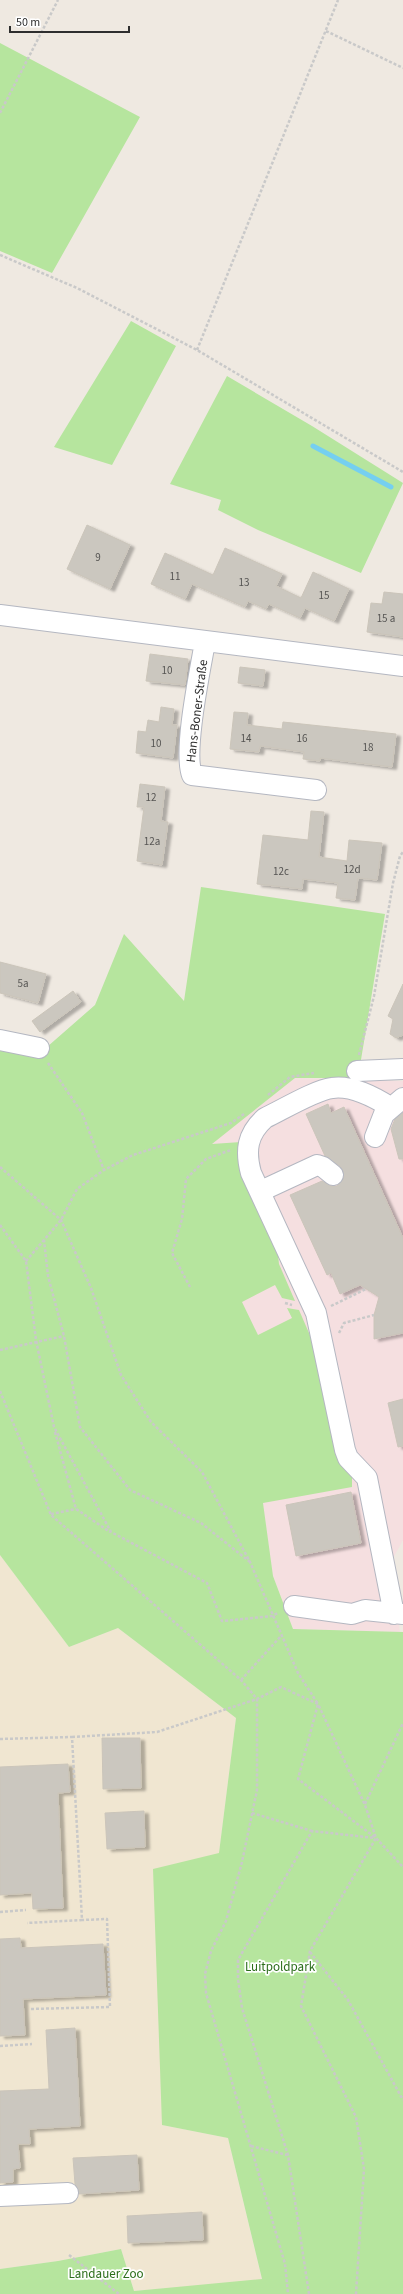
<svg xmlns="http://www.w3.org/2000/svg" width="403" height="2294" font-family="'Source Sans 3',sans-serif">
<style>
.education{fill:#f0e6d1}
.medical{fill:#f5dfe0}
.green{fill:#b6e59e}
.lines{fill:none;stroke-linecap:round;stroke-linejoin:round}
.stream{stroke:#75cff0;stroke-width:5}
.building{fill:#cbc7bf;stroke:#cbc5ba;filter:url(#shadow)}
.minor-casing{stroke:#b4b7c1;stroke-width:22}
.path{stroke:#c9c9c9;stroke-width:2.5;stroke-dasharray:3 2;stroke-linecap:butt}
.minor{stroke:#fff;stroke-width:20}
.labels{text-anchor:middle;stroke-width:3.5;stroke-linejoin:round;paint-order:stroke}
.number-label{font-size:11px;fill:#555452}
.street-label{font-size:13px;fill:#2e2e2e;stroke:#fff}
.park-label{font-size:13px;fill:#2c6e1b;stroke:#fff}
</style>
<defs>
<filter id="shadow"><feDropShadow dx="4.5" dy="2.5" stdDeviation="1" flood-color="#0004"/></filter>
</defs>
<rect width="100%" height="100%" fill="#efe9e1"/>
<path class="education" d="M0 1555 69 1647 118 1628 236 1718 219 1853 162 2125 228 2138 262 2280 134 2291 121 2249 58 2261 0 2269Z"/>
<path class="medical" d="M295 1078 403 1081V1540L390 1564 400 1632 293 1629 273 1576 211 1144Z"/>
<path class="green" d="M0 43 140 117 52 273 0 251Z
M131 321 176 346 112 465 54 447Z
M227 376 312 426 403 483 361 573 258 530 218 510 221 500 170 484Z
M201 887 385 914 358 1078H295L212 1144 241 1142 276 1237 279 1264 295 1301 282 1298 275 1285 242 1302 258 1335 292 1318 287 1308 299 1310 319 1356 352 1469V1487L263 1503 273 1576 293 1629 403 1632V2294H0V2269L58 2261 121 2249 134 2291 262 2279 228 2138 162 2125 153 1869 219 1853 236 1718 118 1628 69 1647 0 1555V1046L39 1054 95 1005 124 934 184 1001Z"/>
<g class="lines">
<path class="stream" d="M313 446 391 487"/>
</g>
<path class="building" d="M87 525 130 545 110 589 67 569Z
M225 548 282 574 276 586 301 598 313 572 349 589 334 621 305 608 300 618 269 604 266 609 248 601 245 607 192 584 185 599 151 584 165 553 213 575Z
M384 592 403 594V637L367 632 371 603 382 604Z
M150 654 188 659 185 685 146 681Z
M240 667 265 670 263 686 238 683Z
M161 707 174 709 172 725H177L173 758 136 753 138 731 146 732 148 720 159 722Z
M234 712 248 713 247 725 282 729 283 722 396 734 392 767 320 758V761L303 759 304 752 260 746 259 752 230 749Z
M140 784 165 787 161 821 168 822 162 865 137 861 144 807H137Z
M311 811 324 812 319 857 347 861 349 840 382 843 377 880 358 878 355 900 336 898 338 883 303 879 302 889 257 884 263 835 308 840Z
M0 962 46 974 38 1003 0 993Z
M403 984V1035L396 1038 390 1034 393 1019 388 1016Z
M73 991 81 1002 40 1032 32 1021Z
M328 1104 331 1113 344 1107 403 1238V1333L374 1339V1315L379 1297 360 1285 340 1294 331 1273 327 1275 290 1195 322 1181 331 1186H337L344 1177 340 1166 325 1156 306 1114Z
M403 1113V1159H399L391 1129 395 1119Z
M403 1399V1446L398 1447 388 1403Z
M351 1492 361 1543 296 1556 286 1505Z
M102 1738H140L141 1788 103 1789Z
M68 1764 70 1792 58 1793 63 1908 33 1909 32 1893 0 1895V1767Z
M144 1811 145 1847 107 1849 105 1813Z
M20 1938 21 1948 103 1944 106 1995 23 1999 25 2035 0 2036V1939Z
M75 2028 80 2126 29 2129 30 2144H18L20 2168 13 2169V2182L0 2183V2091L49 2089 46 2030Z
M137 2155 139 2190 79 2194 75 2184 73 2158Z
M202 2212 203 2240 128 2243 127 2216Z"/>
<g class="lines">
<g class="minor-casing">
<path id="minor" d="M0 615 403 666
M205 642C200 671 183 751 192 775L316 790
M0 1040 39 1048
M357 1071 403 1069
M390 1107C374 1097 352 1085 332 1088 315 1090 282 1110 265 1118 247 1134 245 1151 251 1173L316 1313 345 1450 348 1458 367 1478 394 1614
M375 1137 384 1114 403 1098
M261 1191 317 1165 323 1167 333 1175
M294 1606 352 1614 365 1610 403 1614
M0 2196 68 2193"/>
</g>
<path class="path" d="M326 31 403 68
M0 113 58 0
M0 255 77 288 197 350 403 472
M197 350 338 0
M359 1055 374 996 393 883 400 856 403 852
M48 1063 82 1113 104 1170
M268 1095 290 1077 314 1073
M244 1114 231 1123 133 1155 104 1170 77 1189 61 1220 44 1240 48 1276 64 1336 80 1427 130 1490 201 1523 250 1562
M0 1167 61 1220 91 1288 121 1375 151 1422 202 1472 250 1562 298 1673 318 1704 298 1779 376 1838 403 1867
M0 1225 26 1261 36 1340 54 1427 111 1532 207 1583 222 1621 272 1616 278 1613
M26 1261 44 1240
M190 1287 172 1253 182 1219 186 1179 206 1159 231 1150
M285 1303 292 1305
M331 1306 366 1289
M339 1333 344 1323 374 1315
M0 1350 64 1336
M0 1391 51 1515 241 1680 257 1699 281 1687 318 1704 365 1805 376 1838 310 1951 301 2006 356 2117 364 2169 356 2294
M55 1432 76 1509 110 1532
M51 1514 76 1509
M241 1680 281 1636
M72 1737 157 1732 257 1699V1790L242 1862 226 1921 211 1951 205 1974 206 1993 285 2264 288 2294
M0 1739 72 1737 82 1920 27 1923
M365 1804 403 1723
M252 1813 312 1831
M0 1912 26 1910
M310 1952 348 2000 403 2100
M31 2009 110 2007 107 1919 82 1920
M0 2046 32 2044
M251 2146 287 2155
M69 2255 119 2294
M309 2294 288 2155 242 2008 238 1979V1960L312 1831 375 1838"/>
<use href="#minor" class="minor"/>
</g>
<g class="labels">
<g class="number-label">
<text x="98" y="561">9</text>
<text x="175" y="580">11</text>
<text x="244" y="586">13</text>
<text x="324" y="599">15</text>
<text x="386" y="622">15 a</text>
<text x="167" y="674">10</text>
<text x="246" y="742">14</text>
<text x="302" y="742">16</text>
<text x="156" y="747">10</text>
<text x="368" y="751">18</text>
<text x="151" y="801">12</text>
<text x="152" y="845">12a</text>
<text x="352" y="873">12d</text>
<text x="281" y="875">12c</text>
<text x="23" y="987">5a</text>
</g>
<g class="street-label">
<text transform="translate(196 711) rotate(-83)" y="5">Hans-Boner-Straße</text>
</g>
<g class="park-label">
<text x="280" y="1971">Luitpoldpark</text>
<text x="106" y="2278">Landauer Zoo</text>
</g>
</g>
<path d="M10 26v6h119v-6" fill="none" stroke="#2e2e2e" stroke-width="2"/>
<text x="16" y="26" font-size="12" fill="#2e2e2e" stroke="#ffffff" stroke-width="3" paint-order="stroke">50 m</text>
</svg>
